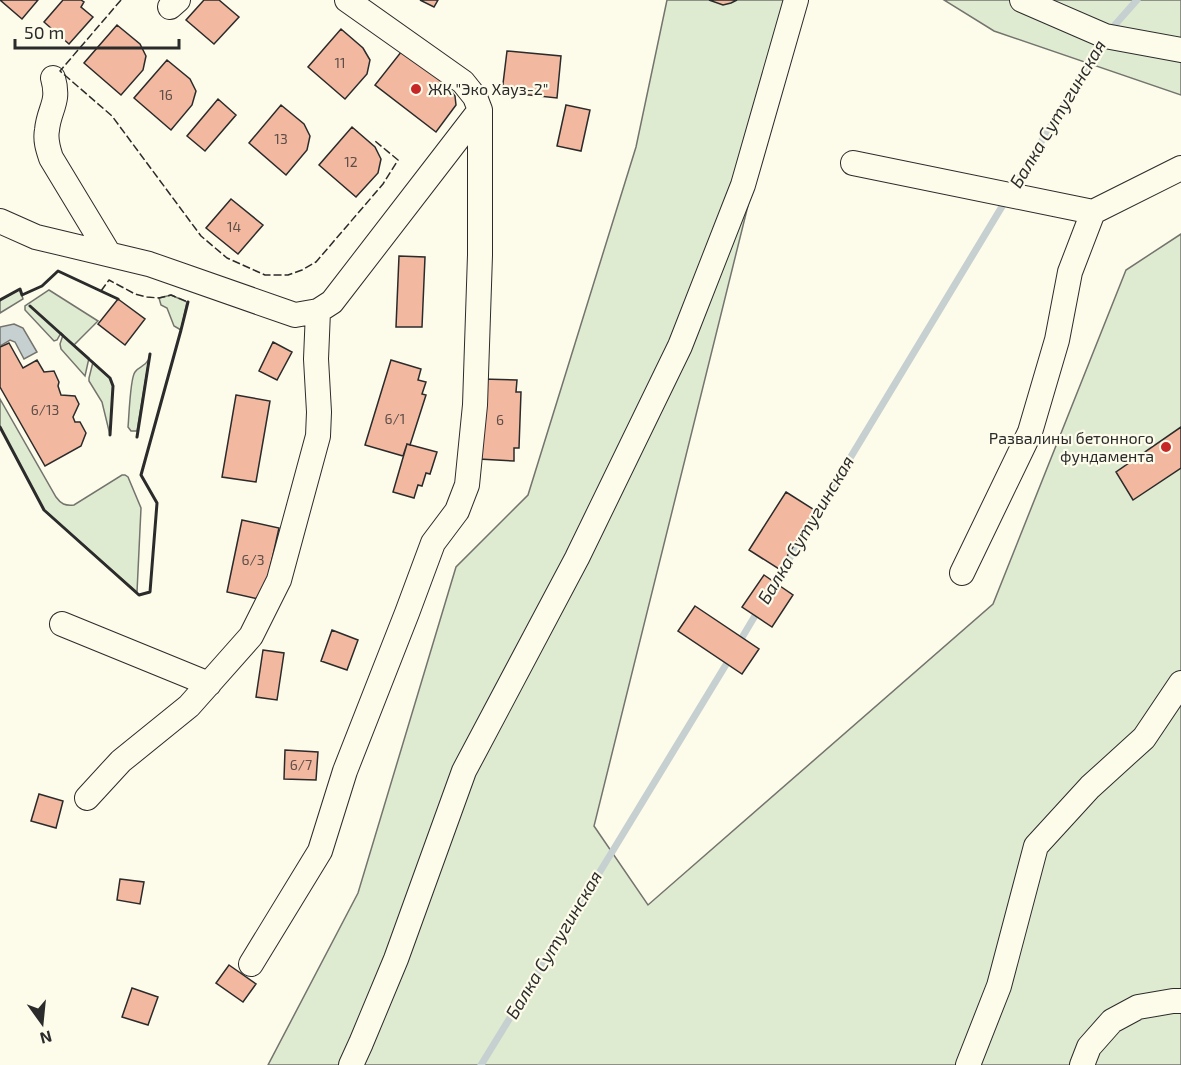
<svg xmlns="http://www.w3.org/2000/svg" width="1181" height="1065" font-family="'Exo 2',sans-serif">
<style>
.green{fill:#deebd1;stroke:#74746e;stroke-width:1.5}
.water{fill:#c7d0d0;stroke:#74746e;stroke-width:1.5}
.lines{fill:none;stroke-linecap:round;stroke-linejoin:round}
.stream{stroke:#c7d0d0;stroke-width:7}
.building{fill:#f2b8a0;stroke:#2b2b2b;stroke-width:1.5}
.minor-casing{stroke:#2b2b2b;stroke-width:26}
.minor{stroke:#fdfbea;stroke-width:24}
.fence{stroke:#2b2b2b;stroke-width:1.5;stroke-dasharray:8 3;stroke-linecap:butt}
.wall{stroke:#2b2b2b;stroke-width:3}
.poi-dot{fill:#c62828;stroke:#fdfbea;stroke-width:2}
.labels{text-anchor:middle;stroke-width:4.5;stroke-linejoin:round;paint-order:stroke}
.number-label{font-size:14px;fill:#5d4e48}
.poi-label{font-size:16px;fill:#2b2b2b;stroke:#fdfbea;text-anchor:start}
.water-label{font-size:18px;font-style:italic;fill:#2b2b2b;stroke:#fdfbea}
</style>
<rect width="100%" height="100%" fill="#fdfbea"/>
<path class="green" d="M667 0H799L594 826 648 905 993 604 1126 270 1181 234V1065H268L358 893 456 567 528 495 636 147Z
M944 0H1181V95L994 31Z
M20 289 23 299 0 313V300Z
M49 290 98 321 74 345 89 358 85 376 61 349 60 344 63 335 61 333 57 340 54 341 25 310V306Z
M171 295 187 302 181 330 174 326 167 308 161 305 159 298Z
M149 359 137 431H131L128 427C129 418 130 378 135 372 139 366 144 368 149 359Z
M93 362 110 378 113 386 110 435 102 402 89 381V378Z
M0 399 56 497C61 504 65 506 74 505L122 475H125L128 477 141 508 137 592 44 510 0 427Z"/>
<path class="water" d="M14 324 23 328 37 352 24 359 15 342 10 340 0 346V327Z"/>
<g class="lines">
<path class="stream" d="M771 589 1105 36 1137 0
M737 646 759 609
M481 1065 612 852 730 658"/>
</g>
<path class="building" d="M0 0H38L22 19Z
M63 0H81L84 2 81 7 93 17 69 44 44 22Z
M204 0H219L239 17 214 44 186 20Z
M420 0H438L434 7Z
M709 0H737L731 3 723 5Z
M709 0H737L731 3 723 5Z
M117 25 140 44 146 56 143 70 121 95 84 63Z
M341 29 363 48 370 60 367 74 345 99 308 67Z
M405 47 452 88 451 91 455 96 456 105 436 132 375 85Z
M507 51 561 56 557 98 502 92Z
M167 60 190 79 196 91 192 105 171 130 134 98Z
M218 99 236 115 205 151 187 136Z
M281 105 304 124 310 136 307 150 286 175 249 143Z
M566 105 590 110 581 151 557 146Z
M352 127 375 147 381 159 378 173 356 197 319 165Z
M231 199 263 225 238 254 206 228Z
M399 256 425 257 422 327H396Z
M118 299 145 319 125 345 98 324Z
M273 342 292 352 277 380 259 371Z
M9 343 23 368 37 360 44 372 54 371 59 382 58 386 61 395 75 396 79 404 73 417 75 422H80L86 433 81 446 45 466 0 387V347Z
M391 360 421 369 418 380 426 382 422 394 426 395 410 445 407 444 403 456 365 445Z
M482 379 517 380 516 392H521L519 448H514V461L479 459Z
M236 395 270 401 256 482 222 477Z
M1181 427V468L1133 500 1116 472Z
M407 444 437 452 430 474 426 473 422 486 418 485 414 498 393 492Z
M786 492 816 511 779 569 749 550Z
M242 520 279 528 263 600 227 592Z
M764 575 793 595 772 627 742 607Z
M695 606 759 649 742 674 678 631Z
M332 630 358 640 347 670 321 661Z
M263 650 284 653 277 700 256 697Z
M285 750 318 752 316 780 284 779Z
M39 794 63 801 56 828 31 821Z
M120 879 144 882 140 904 117 900Z
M229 965 256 984 243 1002 216 983Z
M132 988 158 997 148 1025 122 1017Z"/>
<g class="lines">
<g class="minor-casing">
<path id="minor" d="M1022 0 1105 36 1181 50
M170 7 178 0
M53 78C60 103 49 108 47 130 45 140 48 149 51 158L109 254
M853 163 1093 212
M0 221 36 237 149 264 295 315 318 311 332 302 480 110
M962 573 1030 432 1057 340 1070 272 1093 212 1181 168
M62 624 209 684
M87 798 121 761 189 706 251 636 279 580 318 436 319 412 316 359 318 311
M251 964 320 851 345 771 407 613 433 543 457 511 467 485 475 405 480 255V110L475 97 463 82 347 0
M351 1065 361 1043 396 959 464 771 577 558 680 346 743 185 796 0
M968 1065 999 986 1036 846 1090 787 1144 738 1181 683
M1082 1065 1089 1047 1112 1021 1138 1007 1173 1001H1181"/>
</g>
<use href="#minor" class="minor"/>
<path class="fence" d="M121 0 60 71 112 116 201 236 227 258 265 275H288L302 270 316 262 383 184 398 160 375 141
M101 291 109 280 135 294 147 297 159 298 171 295 188 302"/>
<path class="wall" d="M0 300 20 289 22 295 42 286 58 271 118 299
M30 306 110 378 113 386 110 435
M0 427 44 510 139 595 150 592 157 503 141 475 181 330 188 302
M137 437 150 354"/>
</g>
<g class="poi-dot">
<circle cx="416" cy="89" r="6"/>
<circle cx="1166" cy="447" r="6"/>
</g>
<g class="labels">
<g class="number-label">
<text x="340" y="68">11</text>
<text x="166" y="100">16</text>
<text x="281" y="144">13</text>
<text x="351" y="167">12</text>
<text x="234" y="232">14</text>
<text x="45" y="415">6/13</text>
<text x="395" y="424">6/1</text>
<text x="500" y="425">6</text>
<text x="253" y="565">6/3</text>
<text x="301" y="770">6/7</text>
</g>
<g class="poi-label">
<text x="428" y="95">ЖК "Эко Хауз-2"</text>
<text x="1154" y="444" text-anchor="end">Развалины бетонного<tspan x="1154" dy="18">фундамента</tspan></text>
</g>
<g class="water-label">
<text transform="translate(1058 114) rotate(-59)" y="6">Балка Сутугинская</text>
<text transform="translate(806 530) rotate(-59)" y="6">Балка Сутугинская</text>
<text transform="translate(554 945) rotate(-59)" y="6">Балка Сутугинская</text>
</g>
</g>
<g transform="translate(42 1023) rotate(165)" stroke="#fdfbea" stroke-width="4.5" paint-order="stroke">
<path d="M0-4.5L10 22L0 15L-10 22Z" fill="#2b2b2b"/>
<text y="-9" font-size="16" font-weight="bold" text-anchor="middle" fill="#2b2b2b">N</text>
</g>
<path d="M15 39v9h164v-9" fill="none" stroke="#2b2b2b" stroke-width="3"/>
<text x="24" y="39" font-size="18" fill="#2b2b2b" stroke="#fdfbea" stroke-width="4.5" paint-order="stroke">50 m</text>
</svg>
